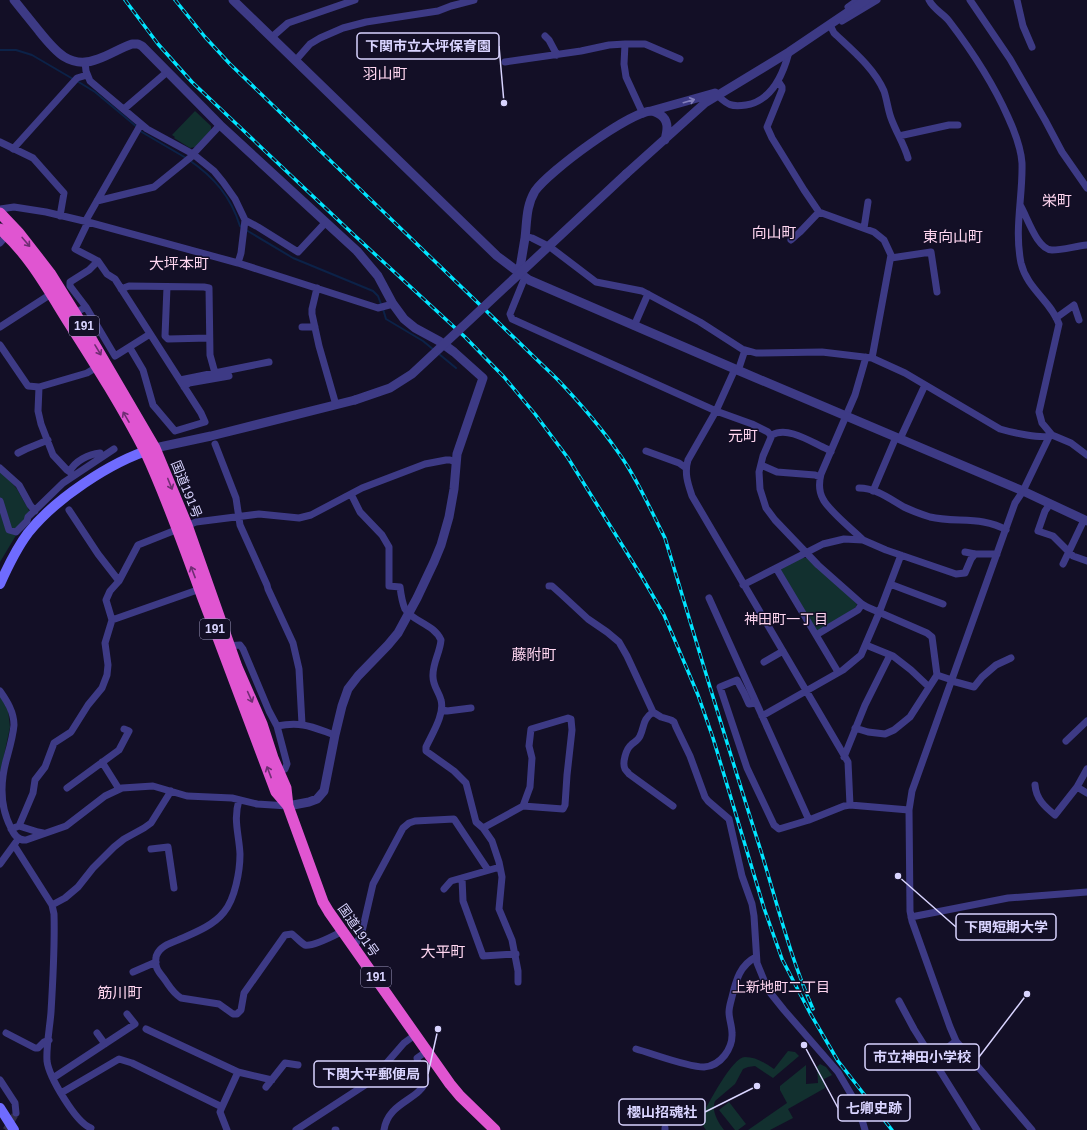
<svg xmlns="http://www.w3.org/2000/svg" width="1087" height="1130" font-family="Arial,'Noto Sans JP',sans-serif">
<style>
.green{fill:#12302f}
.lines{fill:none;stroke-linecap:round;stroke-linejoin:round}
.stream{stroke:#0c2248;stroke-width:2}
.minor-tunnel{stroke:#312d47;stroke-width:7;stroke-dasharray:7 3.5;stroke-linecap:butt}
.minor{stroke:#3d3a85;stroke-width:7}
.tertiary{stroke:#3d3a85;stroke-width:9}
.secondary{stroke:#6f6bff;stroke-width:10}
.trunk{stroke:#e055d1;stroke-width:11}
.rail-casing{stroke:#00e5ff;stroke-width:3.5}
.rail{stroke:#130f26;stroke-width:2;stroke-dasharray:6;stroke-linecap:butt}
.tertiary-bridge{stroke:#3d3a85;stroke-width:9}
.oneway{stroke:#837fbc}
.oneway2{stroke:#6f2e73}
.labels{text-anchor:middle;stroke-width:3;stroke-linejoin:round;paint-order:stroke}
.shield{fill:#130f26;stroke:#9e99be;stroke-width:1}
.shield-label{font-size:12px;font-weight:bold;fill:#d9d4ff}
.street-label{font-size:13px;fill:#d9d4ff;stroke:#130f26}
.neighbourhood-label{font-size:14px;fill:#ffd6f0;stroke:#130f26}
.quarter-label{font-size:15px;fill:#ffd6f0;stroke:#130f26}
.leader{fill:none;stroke:#d9d4ff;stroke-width:1.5}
.callout-dot{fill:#d9d4ff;stroke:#130f26;stroke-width:1.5}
.callout{fill:#130f26;stroke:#d9d4ff;stroke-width:1.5}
.callout-label{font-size:14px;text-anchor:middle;font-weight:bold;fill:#d9d4ff}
</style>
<rect width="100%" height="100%" fill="#130f26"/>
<path class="green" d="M195 111 211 126V130L195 147 190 148 174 138 175 137 172 135Z
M0 469 17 489 30 512 0 562Z
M802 558H808L857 604 856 607 820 631 815 630 780 571 782 568Z
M0 696 8 710 10 727 0 775Z
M788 1051 795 1052 799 1056 773 1078 755 1066 748 1067 743 1069 735 1084 715 1101C711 1111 718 1122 724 1130H706L702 1124 701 1117C708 1105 732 1057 745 1057 756 1057 765 1063 774 1069Z
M820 1064 826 1067 832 1075 824 1079 825 1088 788 1109 793 1118 770 1130H748L787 1103 780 1090V1086L806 1065V1084L818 1083 817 1067Z
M729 1102 746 1124 738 1130H735L719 1110Z"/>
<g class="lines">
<path class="stream" d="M0 50H16L32 55 73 79
M77 81 95 92 137 127
M140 131 186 158
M189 160C214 177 231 197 240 226L242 227
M246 230 293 258 373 291 378 296 381 304
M383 309 386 319 423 341 434 350
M439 354 456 368"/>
<path class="minor-tunnel" d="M6 1130 16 1113"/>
<path class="minor" d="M929 0C934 10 943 13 949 21 972 51 993 83 1008 117 1014 130 1021 148 1022 163 1023 196 1014 229 1021 263 1027 289 1051 301 1059 324L1039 412 1042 423 1052 435
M970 0 1010 59 1045 120 1062 152 1087 188
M1017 0 1023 26 1032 47
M848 7 858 0
M842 21 877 0
M831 27 834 33C852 50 874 68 884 91 887 100 888 110 891 118 896 132 904 144 908 158
M545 36 549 40 557 55
M272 37 288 23 355 0
M625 44 624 64 626 77 643 114
M296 60 310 44 320 38 343 28 366 22 438 11 451 6 474 0
M85 62 86 71 90 81 147 129 193 154 214 171 223 182 235 199 245 220 241 253 238 263
M505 62 581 51 609 45 625 44H645L680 59
M778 81 782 87V90L767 127 772 138 804 190 819 212 874 232 884 240 891 255 872 358
M718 96C728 105 731 107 746 105 772 101 783 75 789 52
M124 109 167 72
M899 136 949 125H958
M0 142 33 158 64 193 60 216
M13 149 77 78 87 75
M97 201 154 187 191 157 193 154 220 125
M1020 205C1027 216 1037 250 1052 250 1063 250 1076 246 1087 245
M0 209 14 207 46 212 88 222 238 263 378 308 393 304
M245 220 258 227 298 252 326 222
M85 222 141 124
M88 222 75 249 98 261 107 274 115 279 201 413 205 422 175 431 153 405 143 370 130 348
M864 228 868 202
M525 236 532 238 550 247 596 282 642 291 700 322 742 349 756 353 822 352 872 358 905 373 1000 429C1010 432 1044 440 1052 435L1071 443 1087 455
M791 240 800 232 819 212
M0 243 7 235
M891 258 931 252 937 292
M525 277 510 314 512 319 716 411 752 424 768 432 771 436
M167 287 165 336 168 339 209 338
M317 288 312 309V314L319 346 336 405
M121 289 129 286 204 287 209 288 210 355 215 373
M86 307 115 356 150 334
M75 313 86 307 70 286V282L89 270 98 261
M1056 318 1074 305 1079 320
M634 326 648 294
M0 327 51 294
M302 327H315
M0 345 28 386 39 387 87 373 97 367
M735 369 716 411 688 460C684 473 688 484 692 496L848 762 850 805
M738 371 745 350
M180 380 269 362
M39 387 38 411 41 424 53 455 67 470 70 472
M184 387 189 383 229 376
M900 439 925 385
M215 444 236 498 240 525 267 585 268 589 293 643 299 669 302 724
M646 451 679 463 686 468
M831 452 827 449C811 442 788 426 772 435L763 456 759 472 760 489 766 508 775 520 818 565 862 604 867 607 927 633 932 637 937 675 952 680
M18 453 26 449 48 440
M761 465 777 472 815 475 820 477
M0 468 19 485 30 505 35 511
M72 476 70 471C75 461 89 454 100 453
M859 488C876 488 890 499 904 507 912 511 921 514 930 517 955 523 983 516 1006 530
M873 491 896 437
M351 494 360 512 382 535 389 547V586L400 587C401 595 402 602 405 609 413 622 434 624 441 640 440 653 432 664 433 677 433 686 439 692 441 700 445 714 432 734 426 747V751L454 771 466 783 476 822 483 828 492 841 499 862 502 877 499 909 512 940 518 971V982
M0 501 9 530 16 532 27 521 28 517 63 483 114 449
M1050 504 1045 511 1038 531 1053 536 1073 556 1087 561
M863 540C853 530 828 510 823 499 819 492 819 482 821 474L855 395 866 357
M965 552 975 554H997
M1063 564 1084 520
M776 568 838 672
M119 581 138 545 196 522 259 514 299 518 311 515 362 488 425 464 446 460H450L456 462
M890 584 943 604
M743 585 823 544 844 539 863 540 886 550 956 574 965 573 971 559 975 554
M549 586H552L561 594 588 619 607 632 619 642 627 656 653 712 661 717 671 720 674 722 676 727 690 756 705 797 708 801 729 819 742 876 752 904 754 916 757 963 768 990 784 1010 838 1072 852 1096 860 1113 865 1130
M709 598 809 820
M112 620 203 588
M816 635 858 610 862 604
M866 645 893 656 911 670 929 687
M226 646 240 645 243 649 269 711 277 726 287 764 285 769
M764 662 783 651
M952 681 974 687 982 677 996 665 1011 658
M0 691C7 701 14 712 14 725 13 737 9 750 6 761 0 784 0 807 11 828 14 835 18 841 26 840L66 826 105 796 122 788 153 786 187 796 232 798 257 804 288 806
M756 703 749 704 744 693 737 680 720 687 747 768 774 825 779 829 809 820 844 806 850 805 909 810
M443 710 447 711 471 708
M653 712C642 720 645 725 640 736 638 741 634 742 631 745 626 749 622 763 625 769 626 771 628 772 629 774L673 806
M762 716 843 670 861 655 879 613 901 555
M277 726C302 721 312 727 335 735
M855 728 868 732 885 734 894 730 910 717 937 675
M1066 741 1087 721
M844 757 865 705 890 655
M102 762 119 789
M1035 785C1036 799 1045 807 1055 815L1077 787 1087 769
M1077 787 1087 793
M67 788 119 750 129 731 124 729
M239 800C233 820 239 834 240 854 240 871 235 899 224 912 213 926 194 933 178 940 173 942 166 944 162 948 159 950 156 955 156 958 154 968 160 973 165 980 170 987 173 993 181 998L219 1004 233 1014H237L241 1010 244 993 285 935 292 934C296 937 301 943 305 945 313 947 335 935 343 931
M19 826 38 832 43 833
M483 828 523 806 563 809 565 805 567 775 572 730 571 719 568 718 531 729 529 746 532 758 530 787 523 806
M11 829 19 826 33 793 35 780 45 767 54 743 71 732 88 705 102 688 107 675 108 665 105 643 112 620 106 600 110 591 119 581 98 554 69 510
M14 845 52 905 54 914C55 946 53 979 51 1012 50 1026 46 1047 47 1061 49 1077 76 1123 91 1128
M151 849 168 847 174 888
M0 864 16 842
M462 878 463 901 483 956 516 954
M444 889 451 881 500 867
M52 905 65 898 78 887 93 868 114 847 124 839 144 828 151 823 171 791
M911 917 1008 898 1087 892
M354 946 361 936 373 884 403 828 409 823 415 821 454 819 488 870
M133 972 156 962
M899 1001 914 1029 977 1130
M6 1033 35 1048H38L44 1042 49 1040
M97 1033 105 1044
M636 1049C654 1054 687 1067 704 1067 721 1066 733 1048 732 1033 732 1026 729 1019 729 1012 729 1007 731 1001 732 997 736 980 740 965 756 957
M933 1059 956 1041
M238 1072 272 1080
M53 1078 135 1024 127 1014
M0 1080 15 1103 16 1113
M266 1087 285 1063 298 1065
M61 1093 119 1059 132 1063 222 1107 238 1072 146 1029
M222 1107 220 1112 227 1130
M296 1130 365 1085 384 1066 404 1043 415 1035
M335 1130H336
M384 1130C388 1101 422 1100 426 1079L418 1063 417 1058 427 1051
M665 1130V1128
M1032 1130 956 1041 950 1027 912 921 910 911 909 810 912 791 1015 503 1023 491 1049 437"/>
<path class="tertiary" d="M14 0C22 10 31 21 39 31 55 51 70 70 98 59 110 55 120 48 132 44H138L142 46 220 125 357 251 378 276 393 304 404 319 415 328 439 341 454 352 483 378 457 454 454 489 449 517 441 545 434 562 417 598 398 633 388 645 358 676 348 689 342 706 335 735 324 791 317 799 309 802 288 806
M233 0 497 256 529 280 735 369 1023 491 1087 521
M651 111 715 93
M626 174 705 103 789 52 866 0
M519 274C521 262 523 250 525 238 527 221 526 206 535 191 548 172 630 111 652 111 655 112 660 114 663 117 669 123 667 132 665 140
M155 448 211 436 355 400"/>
<path class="secondary" d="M0 584C8 566 16 549 28 533 55 499 110 462 152 449
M0 1108 14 1130"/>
<path class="trunk" d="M0 213 19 233 50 273 93 342 155 448 187 525 237 667 262 724 273 758 286 788 288 806 323 902 329 912 450 1084 460 1096 495 1130
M0 229C30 255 50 293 71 326 97 367 123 408 145 451 167 498 184 547 202 596 227 661 251 726 276 792L288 806"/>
<g class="rail-casing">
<path id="rail" d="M125 0 158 44 192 82 353 234 465 337 504 377 535 414 568 458 642 577 664 615 679 650 698 695 713 738 764 908 782 959 810 1013 838 1061 892 1130
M175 0 205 37 230 64 557 379C579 402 600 426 618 452 637 478 650 509 665 538 696 641 727 745 760 848 777 903 790 957 813 1009"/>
</g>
<use href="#rail" class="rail"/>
<path class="tertiary-bridge" d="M355 400 390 388 412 374 626 174"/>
</g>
<defs><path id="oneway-shaft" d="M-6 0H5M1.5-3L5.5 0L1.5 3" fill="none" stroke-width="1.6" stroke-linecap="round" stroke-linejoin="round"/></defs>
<use class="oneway" href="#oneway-shaft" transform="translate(689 101) rotate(-16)"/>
<g class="oneway2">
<use href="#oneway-shaft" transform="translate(26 242) rotate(50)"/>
<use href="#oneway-shaft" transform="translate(98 350) rotate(59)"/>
<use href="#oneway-shaft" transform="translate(126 417) rotate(-120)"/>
<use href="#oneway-shaft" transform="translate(170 484) rotate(68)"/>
<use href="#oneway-shaft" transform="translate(193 572) rotate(-111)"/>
<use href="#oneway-shaft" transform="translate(250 697) rotate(66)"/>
<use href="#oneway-shaft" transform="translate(269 772) rotate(-111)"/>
</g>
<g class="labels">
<g class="shield">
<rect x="69" y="316" width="30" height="20" rx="3"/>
<rect x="200" y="619" width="30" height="20" rx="3"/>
<rect x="361" y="967" width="30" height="20" rx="3"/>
</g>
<g class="shield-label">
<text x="84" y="330">191</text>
<text x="215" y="633">191</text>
<text x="376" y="981">191</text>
</g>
<g class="street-label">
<text transform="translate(187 489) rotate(68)" y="5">国道191号</text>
<text transform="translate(359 930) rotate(55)" y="5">国道191号</text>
</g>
<g class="neighbourhood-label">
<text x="786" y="624">神田町一丁目</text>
<text x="781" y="992">上新地町二丁目</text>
</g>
<g class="quarter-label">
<text x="385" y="79">羽山町</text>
<text x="1057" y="206">栄町</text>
<text x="774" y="238">向山町</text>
<text x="953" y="242">東向山町</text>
<text x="179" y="269">大坪本町</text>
<text x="743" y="441">元町</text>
<text x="534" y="660">藤附町</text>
<text x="443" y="957">大平町</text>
<text x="120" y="998">筋川町</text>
</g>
</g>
<path class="leader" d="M504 103L499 46M898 876L956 927M1027 994L979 1057M438 1029L428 1074M804 1045L838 1108M757 1086L705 1112"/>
<g class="callout-dot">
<circle cx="504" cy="103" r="4"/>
<circle cx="898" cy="876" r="4"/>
<circle cx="1027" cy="994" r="4"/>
<circle cx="438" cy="1029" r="4"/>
<circle cx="804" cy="1045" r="4"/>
<circle cx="757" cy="1086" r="4"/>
</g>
<g class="callout">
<rect x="357" y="33" width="142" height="26" rx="4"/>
<rect x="956" y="914" width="100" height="26" rx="4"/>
<rect x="865" y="1044" width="114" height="26" rx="4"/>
<rect x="314" y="1061" width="114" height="26" rx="4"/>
<rect x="838" y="1095" width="72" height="26" rx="4"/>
<rect x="619" y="1099" width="86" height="26" rx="4"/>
</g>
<g class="callout-label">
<text x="428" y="51">下関市立大坪保育園</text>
<text x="1006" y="932">下関短期大学</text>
<text x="922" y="1062">市立神田小学校</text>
<text x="371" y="1079">下関大平郵便局</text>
<text x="874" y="1113">七卿史跡</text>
<text x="662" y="1117">櫻山招魂社</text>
</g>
</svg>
